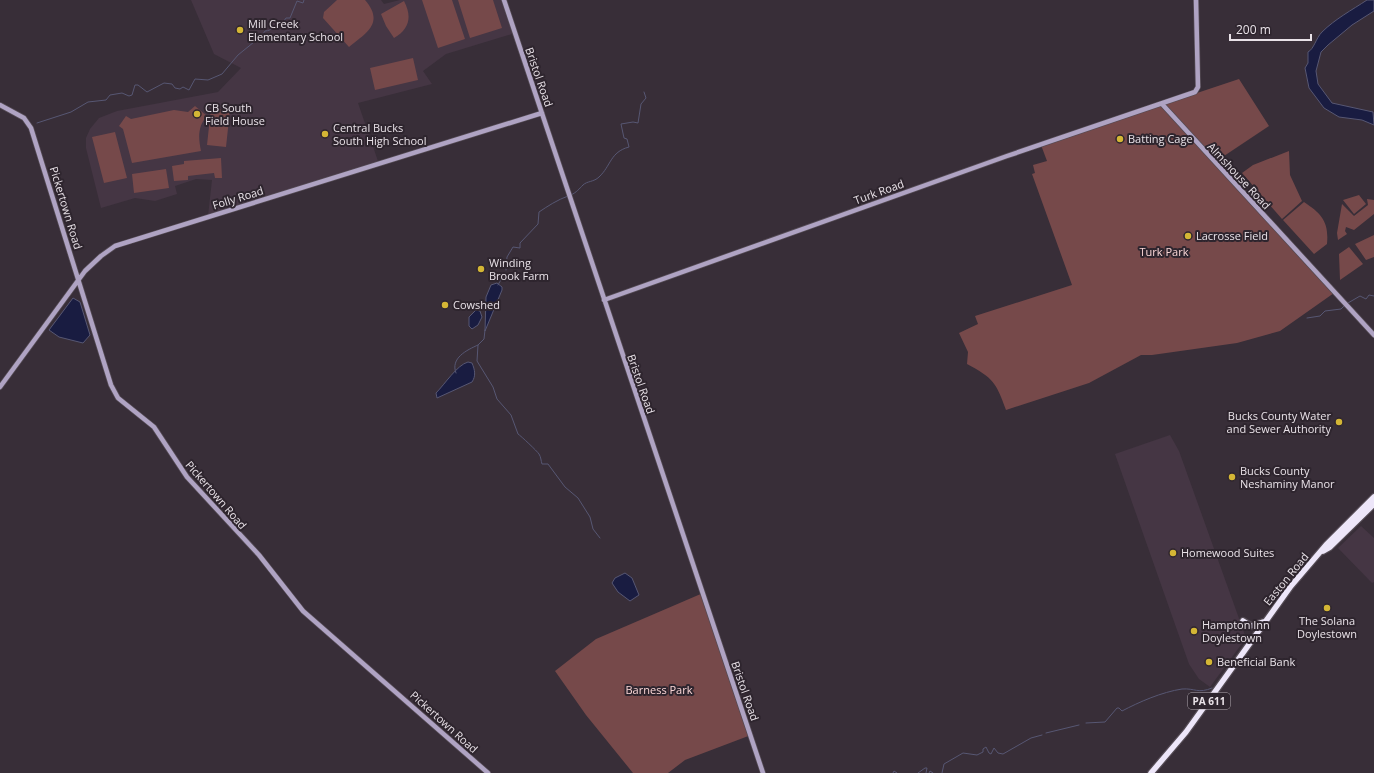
<svg xmlns="http://www.w3.org/2000/svg" width="1374" height="773" font-family="'Open Sans',sans-serif">
<style>
.built{fill:#453644}
.green{fill:#76494a}
.water{fill:#191c41;stroke:#575773}
.lines{fill:none;stroke-linecap:round;stroke-linejoin:round}
.stream{stroke:#575773;stroke-width:1}
.secondary-casing{stroke:#544b54;stroke-width:6}
.highway-casing{stroke:#544b54;stroke-width:8}
.secondary{stroke:#afa3c3;stroke-width:4.5}
.highway{stroke:#ede6f9;stroke-width:5.5}
.poi-dot{fill:#d4b635;stroke:#2e252e;stroke-width:1.5}
.labels{text-anchor:middle;stroke-width:4;stroke-linejoin:round;paint-order:stroke}
.shield{fill:#2e252e;stroke:#b1a9b0;stroke-width:1}
.shield-label{font-size:10px;font-weight:bold;fill:#e9e2e8}
.poi-label{font-size:11px;fill:#e9e2e8;stroke:#2e252e;text-anchor:start}
.street-label{font-size:11px;fill:#e9e2e8;stroke:#2e252e}
.park-label{font-size:11px;fill:#fad6d6;stroke:#2e252e}
</style>
<rect width="100%" height="100%" fill="#382e38"/>
<path class="built" d="M191 0H381L384 4 400 0H504L515 33 446 54 423 71 432 84 358 103 379 164 208 216 212 180 196 179 175 186 177 194 155 201 135 198 101 208 86 148V138L90 129 99 118 117 111 218 92 241 68 214 54Z
M1170 435 1179 451 1246 638 1210 687 1199 679 1189 664 1115 454Z
M1361 526 1374 538V582L1372 583 1338 548Z"/>
<path class="green" d="M337 0H365C385 23 366 33 349 47L323 18 324 12Z
M422 0H452L465 39 438 48Z
M458 0H493L502 28 470 38Z
M404 1C412 16 410 29 394 38L386 26 381 14Z
M413 58 418 80 375 90 370 68Z
M1239 79 1269 126 1215 162 1334 293 1280 331 1237 343 1152 355H1141L1089 383 1006 410C996 382 993 378 967 364L968 352 959 333 978 324 975 316 1072 285 1032 174 1035 173 1033 165 1047 161 1041 145Z
M195 106 207 116C198 126 198 137 201 151L132 163 123 129 119 126 126 116 131 119 174 110 188 112Z
M211 108 230 110 226 147 207 145Z
M115 132 127 178 104 183 92 137Z
M1289 151 1290 175 1302 201 1282 219 1242 173 1253 165Z
M221 158 222 178H215L214 173 188 176V180L174 181 172 166 184 164V161Z
M166 169 169 188 134 193 132 174Z
M1359 195 1366 204 1354 214 1343 200Z
M1367 199 1374 200V214L1354 230 1346 227 1345 231 1347 234 1338 240 1337 233 1342 204 1354 216 1368 205Z
M1304 202C1322 214 1329 222 1327 244L1314 254 1283 220Z
M1374 235V257L1366 260 1355 244Z
M1349 247 1363 264 1340 280 1339 254Z
M703 593 751 735 685 760 668 773H633L586 715 555 671 596 639Z"/>
<path class="water" d="M1367 0H1374V11L1352 25 1328 45 1321 52 1316 71 1318 84 1332 103 1373 112 1374 125 1362 120 1339 117 1324 108 1309 88 1305 68 1308 63V52C1314 49 1316 38 1322 32 1335 19 1352 10 1367 0Z
M497 283 502 287V290L485 331 486 297 491 285Z
M73 298 80 302 90 335 83 343 59 337 49 330Z
M476 310 480 311 482 317 478 325 472 329 469 326V317Z
M468 362 472 363C475 370 476 376 472 382L437 398 436 393C445 384 457 365 468 362Z
M625 573 632 578 639 595 630 601 618 592 612 583 615 578Z"/>
<g class="lines">
<path class="stream" d="M37 123 71 112 88 102 106 100 110 95 122 93 129 96 132 95 135 85H138L147 92 164 83 172 84 175 88 180 89 183 87 189 90 195 79 208 80 222 74 238 55 254 42 262 40 263 34 265 31C272 31 274 25 281 25L286 18H290L297 1 303 3 304 0
M571 195C577 192 579 189 583 185 587 181 594 182 599 177 611 166 610 152 629 147L627 139 624 138 621 124 633 122 638 123 641 104 646 98 644 92
M506 270 507 257 513 247 520 248V243L538 224 539 212C548 206 557 200 568 196
M498 285 504 274
M1348 303 1360 296 1366 299 1369 295 1374 296
M1307 318 1320 316 1325 311 1341 309 1344 306
M485 330 484 339 478 345 477 361 493 387 497 399 511 415 518 434C521 436 537 451 539 454 541 457 541 461 542 464H548L565 487 578 498 590 517 593 529 600 538
M456 373C450 358 467 350 478 345
M1086 723 1105 722 1117 708H1119L1122 711C1139 702 1162 692 1182 689 1195 688 1198 694 1212 688
M1046 733 1079 725
M893 773 894 771 897 773
M918 773 925 768H927L926 773
M929 773 930 771 933 773
M942 773 944 764 963 753 977 755 983 752V749L986 747 989 753 991 754 994 748 998 753 1003 754 1031 738 1042 735"/>
<g class="secondary-casing">
<path id="secondary" d="M504 0 763 773
M1162 104 1374 335
M0 105 24 118 31 128 111 385 118 398 154 427 187 477 259 555 303 611 488 773
M604 300 1007 156 1195 92 1198 87 1196 0
M0 387 85 271 101 256 115 246 542 113"/>
</g>
<g class="highway-casing">
<path id="highway" d="M1323 551 1330 547 1374 504
M1243 621 1251 626 1263 622
M1151 773 1186 732 1291 586 1326 545 1374 497"/>
</g>
<use href="#secondary" class="secondary"/>
<use href="#highway" class="highway"/>
</g>
<g class="poi-dot">
<circle cx="240" cy="30" r="4"/>
<circle cx="197" cy="114" r="4"/>
<circle cx="325" cy="134" r="4"/>
<circle cx="1120" cy="139" r="4"/>
<circle cx="1188" cy="236" r="4"/>
<circle cx="481" cy="269" r="4"/>
<circle cx="445" cy="305" r="4"/>
<circle cx="1339" cy="422" r="4"/>
<circle cx="1232" cy="477" r="4"/>
<circle cx="1173" cy="553" r="4"/>
<circle cx="1327" cy="608" r="4"/>
<circle cx="1194" cy="631" r="4"/>
<circle cx="1209" cy="662" r="4"/>
</g>
<g class="labels">
<rect class="shield" x="1188" y="693" width="42" height="16" rx="3"/>
<g class="shield-label">
<text x="1209" y="705">PA 611</text>
</g>
<g class="poi-label">
<text x="248" y="28">Mill Creek<tspan x="248" dy="13">Elementary School</tspan></text>
<text x="205" y="112">CB South<tspan x="205" dy="13">Field House</tspan></text>
<text x="333" y="132">Central Bucks<tspan x="333" dy="13">South High School</tspan></text>
<text x="1128" y="143">Batting Cage</text>
<text x="1196" y="240">Lacrosse Field</text>
<text x="489" y="267">Winding<tspan x="489" dy="13">Brook Farm</tspan></text>
<text x="453" y="309">Cowshed</text>
<text x="1331" y="420" text-anchor="end">Bucks County Water<tspan x="1331" dy="13">and Sewer Authority</tspan></text>
<text x="1240" y="475">Bucks County<tspan x="1240" dy="13">Neshaminy Manor</tspan></text>
<text x="1181" y="557">Homewood Suites</text>
<text x="1327" y="625" text-anchor="middle">The Solana<tspan x="1327" dy="13">Doylestown</tspan></text>
<text x="1202" y="629">Hampton Inn<tspan x="1202" dy="13">Doylestown</tspan></text>
<text x="1217" y="666">Beneficial Bank</text>
</g>
<g class="street-label">
<text transform="translate(539 77) rotate(71)" y="4">Bristol Road</text>
<text transform="translate(1239 176) rotate(47)" y="4">Almshouse Road</text>
<text transform="translate(879 192) rotate(-20)" y="4">Turk Road</text>
<text transform="translate(238 198) rotate(-17)" y="4">Folly Road</text>
<text transform="translate(66 208) rotate(73)" y="4">Pickertown Road</text>
<text transform="translate(641 384) rotate(71)" y="4">Bristol Road</text>
<text transform="translate(216 495) rotate(49)" y="4">Pickertown Road</text>
<text transform="translate(1286 579) rotate(-51)" y="4">Easton Road</text>
<text transform="translate(745 691) rotate(71)" y="4">Bristol Road</text>
<text transform="translate(444 722) rotate(42)" y="4">Pickertown Road</text>
</g>
<g class="park-label">
<text x="1164" y="256">Turk Park</text>
<text x="659" y="694">Barness Park</text>
</g>
</g>
<path d="M1230 34v6h81v-6" fill="none" stroke="#e9e2e8" stroke-width="2"/>
<text x="1236" y="34" font-size="12" fill="#e9e2e8" stroke="#2e252e" stroke-width="3" paint-order="stroke">200 m</text>
</svg>
